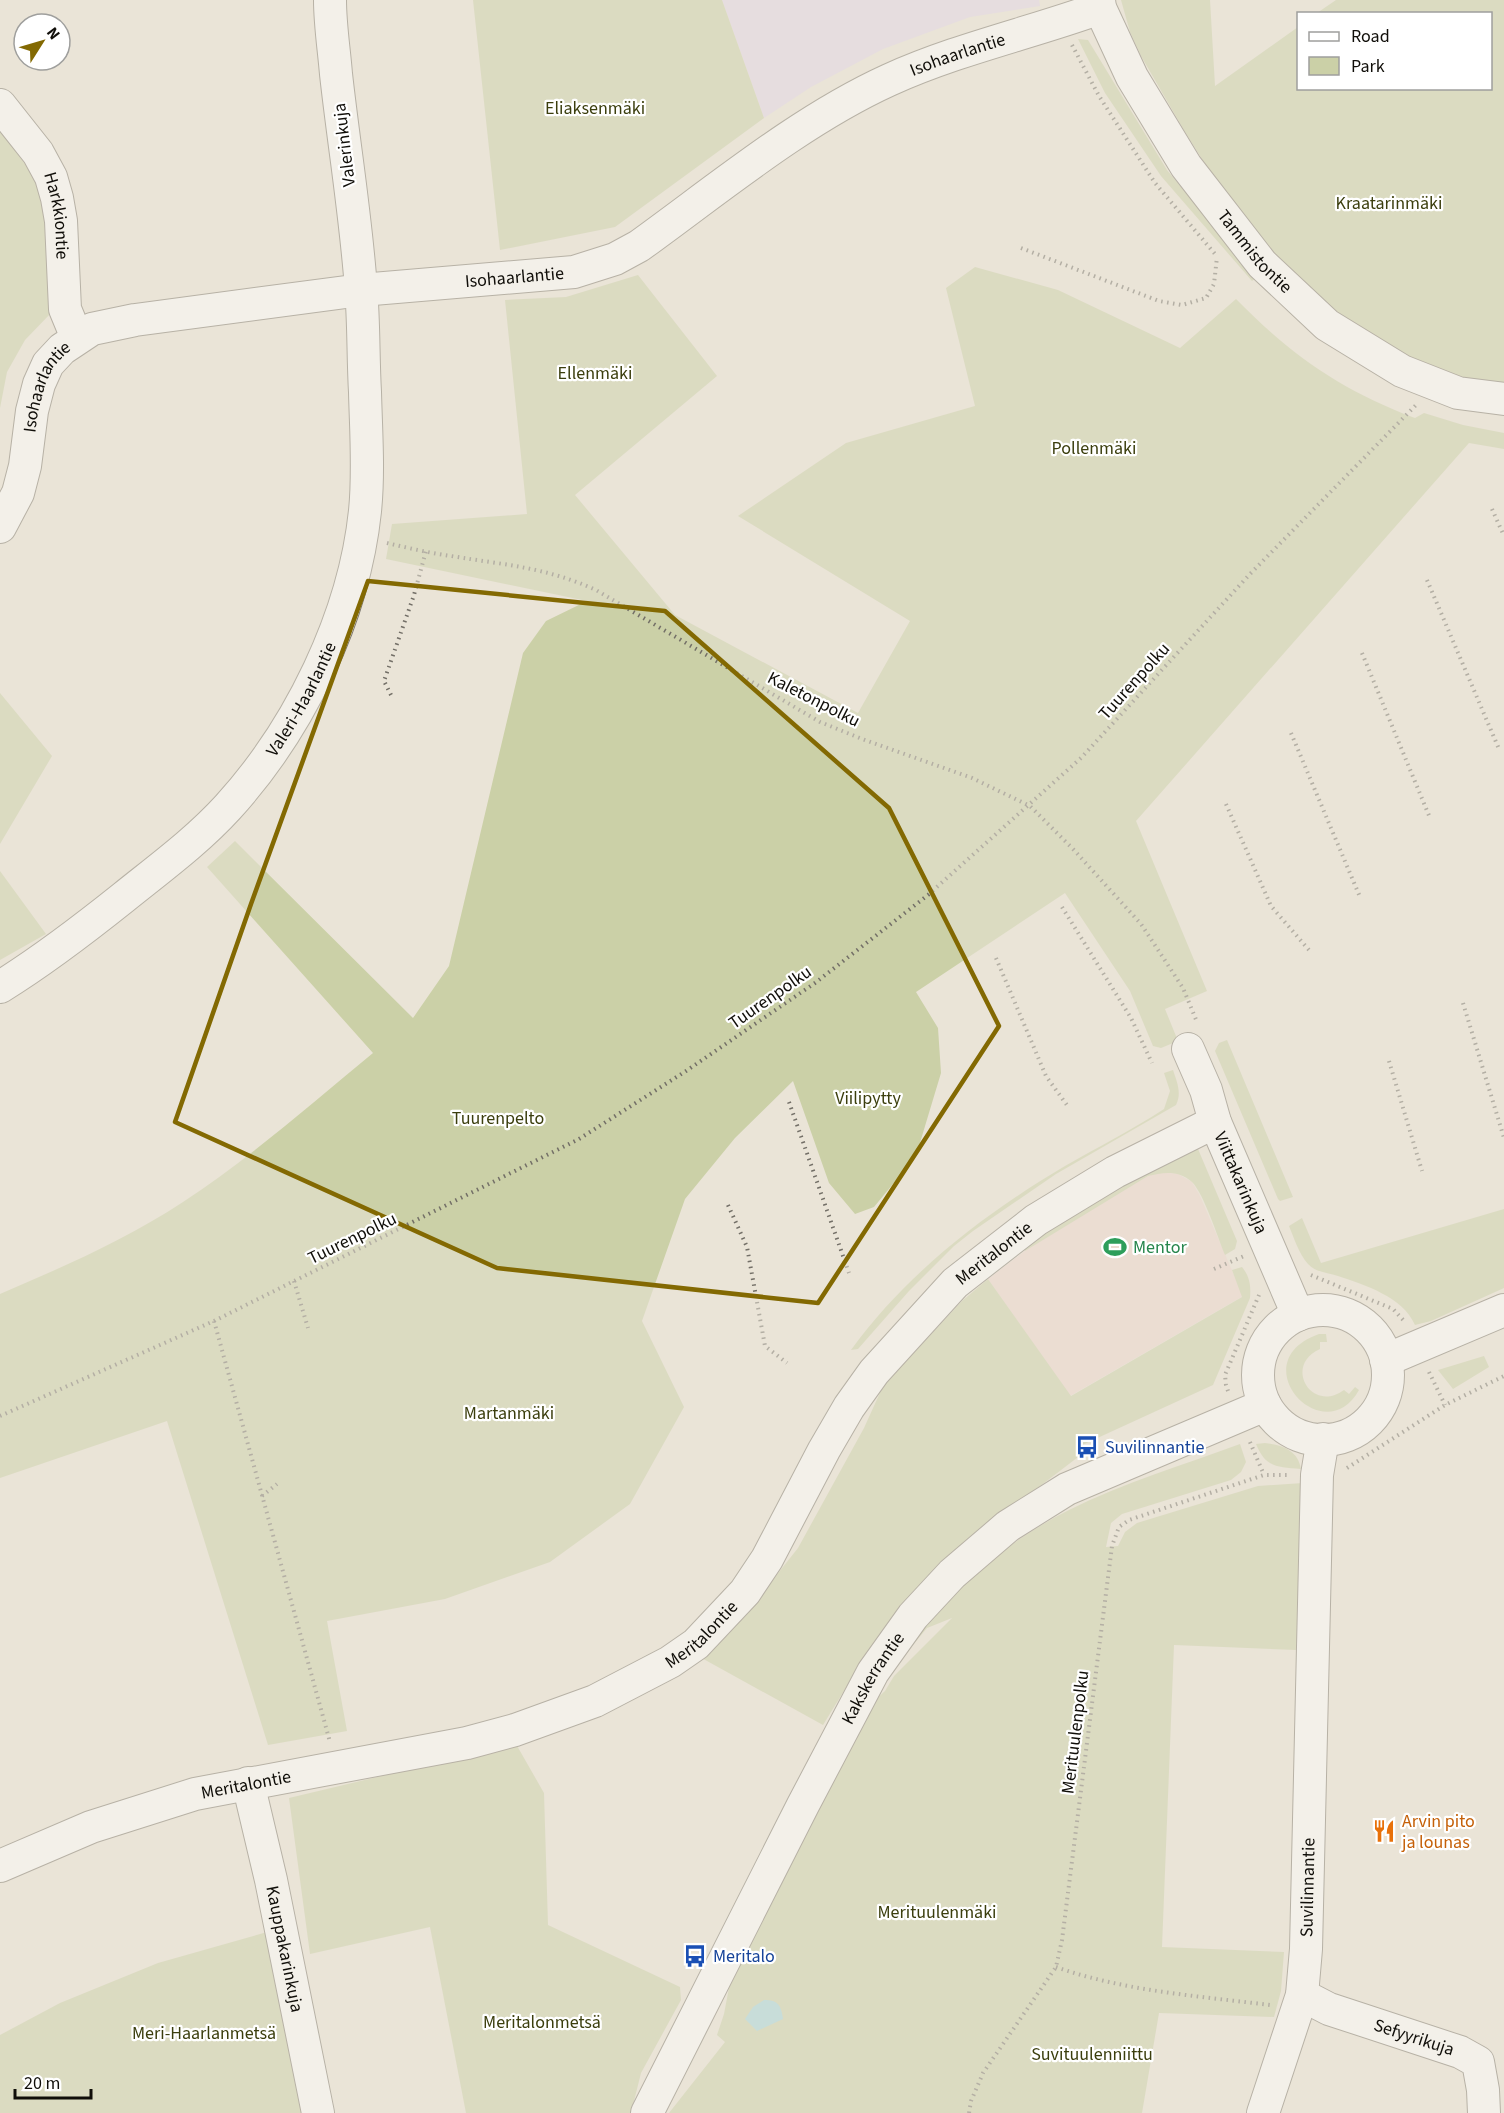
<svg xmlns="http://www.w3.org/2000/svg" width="1504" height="2113" font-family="'Source Sans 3',sans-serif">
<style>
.commercial{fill:#edd4cd}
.education{fill:#e2d5e9}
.green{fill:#cbd0a7}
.water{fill:#9fd4db}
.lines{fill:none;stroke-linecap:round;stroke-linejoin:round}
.minor-casing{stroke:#7b756a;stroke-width:34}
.path{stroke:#736f67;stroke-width:4;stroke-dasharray:1.5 4.5;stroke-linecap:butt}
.minor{stroke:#fff;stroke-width:32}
.marked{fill:none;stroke:#836902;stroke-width:4.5;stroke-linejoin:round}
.labels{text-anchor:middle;stroke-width:4.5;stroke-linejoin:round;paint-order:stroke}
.street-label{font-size:18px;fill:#100e09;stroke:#fff}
.park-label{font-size:18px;fill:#3b3e0d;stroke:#fff}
.leisure-label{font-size:18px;fill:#27864d;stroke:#fff;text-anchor:start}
.transit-label{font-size:18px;fill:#164399;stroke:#fff;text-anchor:start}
.food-label{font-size:18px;fill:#c56008;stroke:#fff;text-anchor:start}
</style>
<rect width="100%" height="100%" fill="#eae4d7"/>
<path class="commercial" d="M1162 1172 1178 1174 1192 1182 1200 1196 1243 1296 1070 1396 988 1279 1038 1241 1148 1176Z"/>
<path class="education" d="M722 0H1039L1040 6 970 17 883 49 811 87 764 118Z"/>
<path class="green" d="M473 0H722L764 118 615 227 500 250Z
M1121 0H1210L1215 86 1298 27V88H1490V14L1317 13 1336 0H1504V389L1416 364 1326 313 1237 215 1185 132 1141 56 1130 32Z
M1078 39 1088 40 1167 170 1256 278 1252 281 1161 176 1105 93Z
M0 130 37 180 46 199 52 312 25 340 7 372 0 408Z
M975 267 1058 290 1180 348 1236 299C1291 355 1341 390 1415 418L1424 413 1463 425 1504 433V449L1469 443 1136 821 1207 991 1165 1009 1178 1041 1161 1048 1153 1046 1130 991 1065 893 916 992 938 1028 941 1073 916 1156 874 1207 855 1214 829 1183 793 1081 735 1138 685 1199 642 1321 684 1407 630 1504 550 1562 445 1599 327 1621 347 1731 268 1745 167 1421 0 1478V1294C63 1267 125 1240 183 1202 250 1158 311 1104 373 1053L207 867 235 841 413 1018 449 966 523 653 546 621 587 601 386 559 392 524 527 514 505 300 566 297 638 275 717 376 575 495 675 615 858 713 910 621 738 516 846 443 975 406 946 288Z
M0 693 52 756 0 844Z
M0 871 46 934 0 960Z
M1227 1040 1293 1197 1280 1201 1278 1199 1215 1051 1219 1043Z
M1173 1070C1177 1082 1182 1093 1176 1105L1056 1174 973 1231 954 1246 909 1291 858 1349 851 1350C906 1274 984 1214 1065 1166 1098 1147 1132 1130 1164 1109L1170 1091 1164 1073Z
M1191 1149H1198L1237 1241 1235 1249 1225 1255C1218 1238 1204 1194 1192 1182 1179 1170 1163 1172 1148 1176L1025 1251 1022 1243 1042 1229Z
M1504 1209V1288L1431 1321 1415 1325C1403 1297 1365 1285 1338 1276 1328 1273 1315 1272 1308 1264 1299 1254 1294 1238 1289 1226L1302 1218 1321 1263Z
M1242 1267C1250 1277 1251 1286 1250 1298L1213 1385 1080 1446 1082 1454 1001 1516 922 1586 871 1647 823 1725 698 1656 763 1592 798 1548 864 1428 883 1386 962 1301 988 1279 1071 1396 1242 1297 1232 1270Z
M1319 1334H1326L1327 1342H1320V1349C1283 1365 1311 1414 1344 1390L1349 1394 1355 1387 1359 1390C1324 1453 1240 1362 1319 1334Z
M1484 1356 1489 1367 1453 1389 1438 1370Z
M1265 1443C1282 1445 1298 1450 1301 1469 1277 1467 1266 1468 1256 1444Z
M1240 1444 1246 1462 1241 1472 1231 1480 1122 1514 1111 1523 1106 1547 1118 1546 1125 1532 1137 1523 1258 1486 1303 1483 1300 1628 1296 1650 1174 1645 1162 1947 1284 1952 1281 1991 1274 2017 1159 2013 1142 2113H669L725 2042 717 2035 724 2014 731 1977 748 1950 792 1855 874 1701 885 1691 894 1676 952 1618 927 1628 903 1657C912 1643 921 1625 933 1612 970 1573 1021 1534 1069 1510 1123 1483 1183 1465 1240 1444Z
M516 1744 544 1793 548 1925 680 1987 681 2000 641 2073 631 2113H466L430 1927 310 1954 289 1798Z
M267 1932 302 2113H0V2035L60 2003 158 1963Z"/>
<path class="water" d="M764 2000C778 2000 781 2005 783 2019L757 2031 745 2019 753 2007Z"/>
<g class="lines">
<g class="minor-casing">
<g id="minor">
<path id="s1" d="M1099 0 1100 8 1132 77 1186 166 1262 264 1327 325 1402 371 1458 393 1504 399"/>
<path id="s2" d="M0 105 38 153 51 177 57 198 61 221 65 309 77 338"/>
<path id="s3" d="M0 527 18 493 25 466 32 411 39 384 48 364 62 349 92 329 135 320 361 290 574 272 615 259 639 246C718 189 801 120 889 80 957 49 1031 33 1100 8"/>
<path id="s4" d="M0 987C44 960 84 929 124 897 160 868 197 841 228 807 299 729 354 617 365 511 369 472 366 432 365 392 363 358 364 323 361 289 356 217 344 146 336 74 334 49 330 25 330 0"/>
<path id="s5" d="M1188 1049 1206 1090 1215 1122 1298 1315"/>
<circle cx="1323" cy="1375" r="65"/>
<path d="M1386 1360 1504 1310"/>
<path id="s6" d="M248 1783 271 1880 318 2113"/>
<path id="s7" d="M0 1866 91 1827 195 1794 467 1743 515 1730 595 1701 670 1662 696 1644 745 1592 767 1559 824 1450 849 1407 874 1372 955 1283 1036 1220 1115 1172 1215 1122"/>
<path id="s8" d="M1302 1995 1329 2009 1460 2052 1478 2062 1483 2090 1484 2113"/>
<path id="s9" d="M647 2113 803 1805 873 1672 913 1616 952 1574 1008 1526 1067 1489 1265 1405"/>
<path id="s10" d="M1263 2113 1302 1995 1306 1949 1317 1475 1323 1439"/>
</g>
</g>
<path class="path" d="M1072 45 1099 96 1155 183 1215 254
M1021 248 1159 301 1182 305 1206 298 1214 284 1217 257
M1492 509 1504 536
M387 543C408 548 430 553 451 556 505 565 545 567 596 590L820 722 862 739 972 778 1030 806 1073 849 1141 924 1183 988 1197 1022
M1427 580 1499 749
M1362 653 1430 818
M391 695 384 681 414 595 426 551
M1291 733 1360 897
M1226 804 1271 906 1309 950
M1062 907 1131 1018 1152 1063
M996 958 1046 1076 1069 1108
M1463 1003 1504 1138
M1389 1061 1422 1171
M789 1102 849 1273
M728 1205 747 1247 765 1346 787 1363
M1214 1269 1244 1256
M1311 1275 1393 1309 1405 1322
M294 1281 308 1328
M214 1321 330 1742
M1429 1372 1445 1405
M1228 1391 1226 1385 1225 1375 1259 1295
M0 1416 214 1321 579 1139 686 1071 815 983 928 895 1081 758 1250 574 1416 405
M1250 1442 1264 1475
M1347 1468 1445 1405 1504 1376
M262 1496 277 1484
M1056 1967C1124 1991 1198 1996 1270 2005
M969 2113 971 2101 983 2073 1056 1967 1062 1940 1112 1546 1119 1527 1129 1520 1264 1475H1290"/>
<use href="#minor" class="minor"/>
</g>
<path d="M0 0H1504V2113H0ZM368 581 665 611 889 808 999 1026 818 1303 497 1268 175 1122 251 904Z" fill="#eae4d7" fill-opacity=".55" fill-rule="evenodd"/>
<path class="marked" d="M368 581 665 611 889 808 999 1026 818 1303 497 1268 175 1122 251 904Z"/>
<defs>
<g id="stadium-bare" transform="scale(1.8)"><path d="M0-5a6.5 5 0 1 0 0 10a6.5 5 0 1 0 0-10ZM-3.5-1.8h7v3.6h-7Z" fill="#2e9e5b" stroke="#fff" stroke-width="2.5" paint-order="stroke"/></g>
<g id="bus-bare" transform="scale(1.8)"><path d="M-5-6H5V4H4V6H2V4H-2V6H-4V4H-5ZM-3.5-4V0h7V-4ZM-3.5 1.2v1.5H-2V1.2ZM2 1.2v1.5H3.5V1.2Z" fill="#1a4fb4" stroke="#fff" stroke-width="2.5" paint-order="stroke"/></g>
<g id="restaurant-bare" transform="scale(1.8)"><path d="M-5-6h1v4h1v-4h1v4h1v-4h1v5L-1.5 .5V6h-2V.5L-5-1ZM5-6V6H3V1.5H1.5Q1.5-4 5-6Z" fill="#e8710a" stroke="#fff" stroke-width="2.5" paint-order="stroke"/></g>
</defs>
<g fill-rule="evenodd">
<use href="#stadium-bare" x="1115" y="1247"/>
<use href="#bus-bare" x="1087" y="1447"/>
<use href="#restaurant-bare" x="1384" y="1831"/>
<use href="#bus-bare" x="695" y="1956"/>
</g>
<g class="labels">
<g class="street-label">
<text dy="6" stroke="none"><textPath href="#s3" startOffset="1158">Isohaarlantie</textPath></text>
<text transform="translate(344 145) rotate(-97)" y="6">Valerinkuja</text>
<text dy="6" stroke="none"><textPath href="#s2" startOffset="128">Harkkiontie</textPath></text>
<text dy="6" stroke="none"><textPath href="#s1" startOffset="298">Tammistontie</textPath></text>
<text dy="6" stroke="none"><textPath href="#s3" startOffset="654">Isohaarlantie</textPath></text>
<text dy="6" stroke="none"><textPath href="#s3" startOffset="150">Isohaarlantie</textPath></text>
<text transform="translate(1134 681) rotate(-48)" y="6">Tuurenpolku</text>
<text dy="6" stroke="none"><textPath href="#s4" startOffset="422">Valeri-Haarlantie</textPath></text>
<text transform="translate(814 699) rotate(27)" y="6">Kaletonpolku</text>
<text transform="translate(770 997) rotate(-35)" y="6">Tuurenpolku</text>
<text dy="6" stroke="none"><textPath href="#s5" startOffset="144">Viittakarinkuja</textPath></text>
<text transform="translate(352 1238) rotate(-26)" y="6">Tuurenpolku</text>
<text dy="6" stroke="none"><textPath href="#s7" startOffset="1232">Meritalontie</textPath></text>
<text dy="6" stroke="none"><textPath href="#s7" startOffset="746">Meritalontie</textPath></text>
<text dy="6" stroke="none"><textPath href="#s9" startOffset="490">Kakskerrantie</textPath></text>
<text transform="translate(1075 1732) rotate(-83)" y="6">Merituulenpolku</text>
<text dy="6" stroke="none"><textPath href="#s7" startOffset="260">Meritalontie</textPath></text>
<text dy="6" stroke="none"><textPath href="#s10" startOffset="232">Suvilinnantie</textPath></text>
<text dy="6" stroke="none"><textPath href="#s6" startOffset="170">Kauppakarinkuja</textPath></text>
<text dy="6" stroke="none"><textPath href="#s8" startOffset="120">Sefyyrikuja</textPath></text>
</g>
<g class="park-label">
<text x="595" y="114">Eliaksenmäki</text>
<text x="1389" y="209">Kraatarinmäki</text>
<text x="595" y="379">Ellenmäki</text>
<text x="1094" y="454">Pollenmäki</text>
<text x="868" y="1104">Viilipytty</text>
<text x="498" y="1124">Tuurenpelto</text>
<text x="509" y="1419">Martanmäki</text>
<text x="937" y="1918">Merituulenmäki</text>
<text x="542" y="2028">Meritalonmetsä</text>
<text x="204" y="2039">Meri-Haarlanmetsä</text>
<text x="1092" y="2060">Suvituulenniittu</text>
</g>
<g class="leisure-label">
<text x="1133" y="1253">Mentor</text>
</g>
<g class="transit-label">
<text x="1105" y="1453">Suvilinnantie</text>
<text x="713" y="1962">Meritalo</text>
</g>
<g class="food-label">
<text x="1402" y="1827">Arvin pito<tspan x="1402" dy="21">ja lounas</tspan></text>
</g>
</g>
<rect x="1297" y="12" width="195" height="78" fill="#ffffff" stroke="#9f9f9d" stroke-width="1.5"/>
<rect x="1309" y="32" width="30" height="9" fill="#ffffff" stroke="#9f9f9d" stroke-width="1.5"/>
<text x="1351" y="42" font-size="18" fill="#100e09">Road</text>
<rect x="1309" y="57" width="30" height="18" fill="#cbd0a7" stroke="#9f9f9d" stroke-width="1.5"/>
<text x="1351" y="72" font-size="18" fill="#100e09">Park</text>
<g transform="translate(42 42) rotate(53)"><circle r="28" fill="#ffffff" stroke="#9f9f9d" stroke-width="1.5"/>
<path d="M0-4.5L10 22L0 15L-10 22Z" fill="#836902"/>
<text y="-9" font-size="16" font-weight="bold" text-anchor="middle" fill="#100e09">N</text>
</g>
<path d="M15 2089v9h76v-9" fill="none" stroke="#100e09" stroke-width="3"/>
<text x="24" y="2089" font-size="18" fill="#100e09" stroke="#ffffff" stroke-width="4.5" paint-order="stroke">20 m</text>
</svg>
